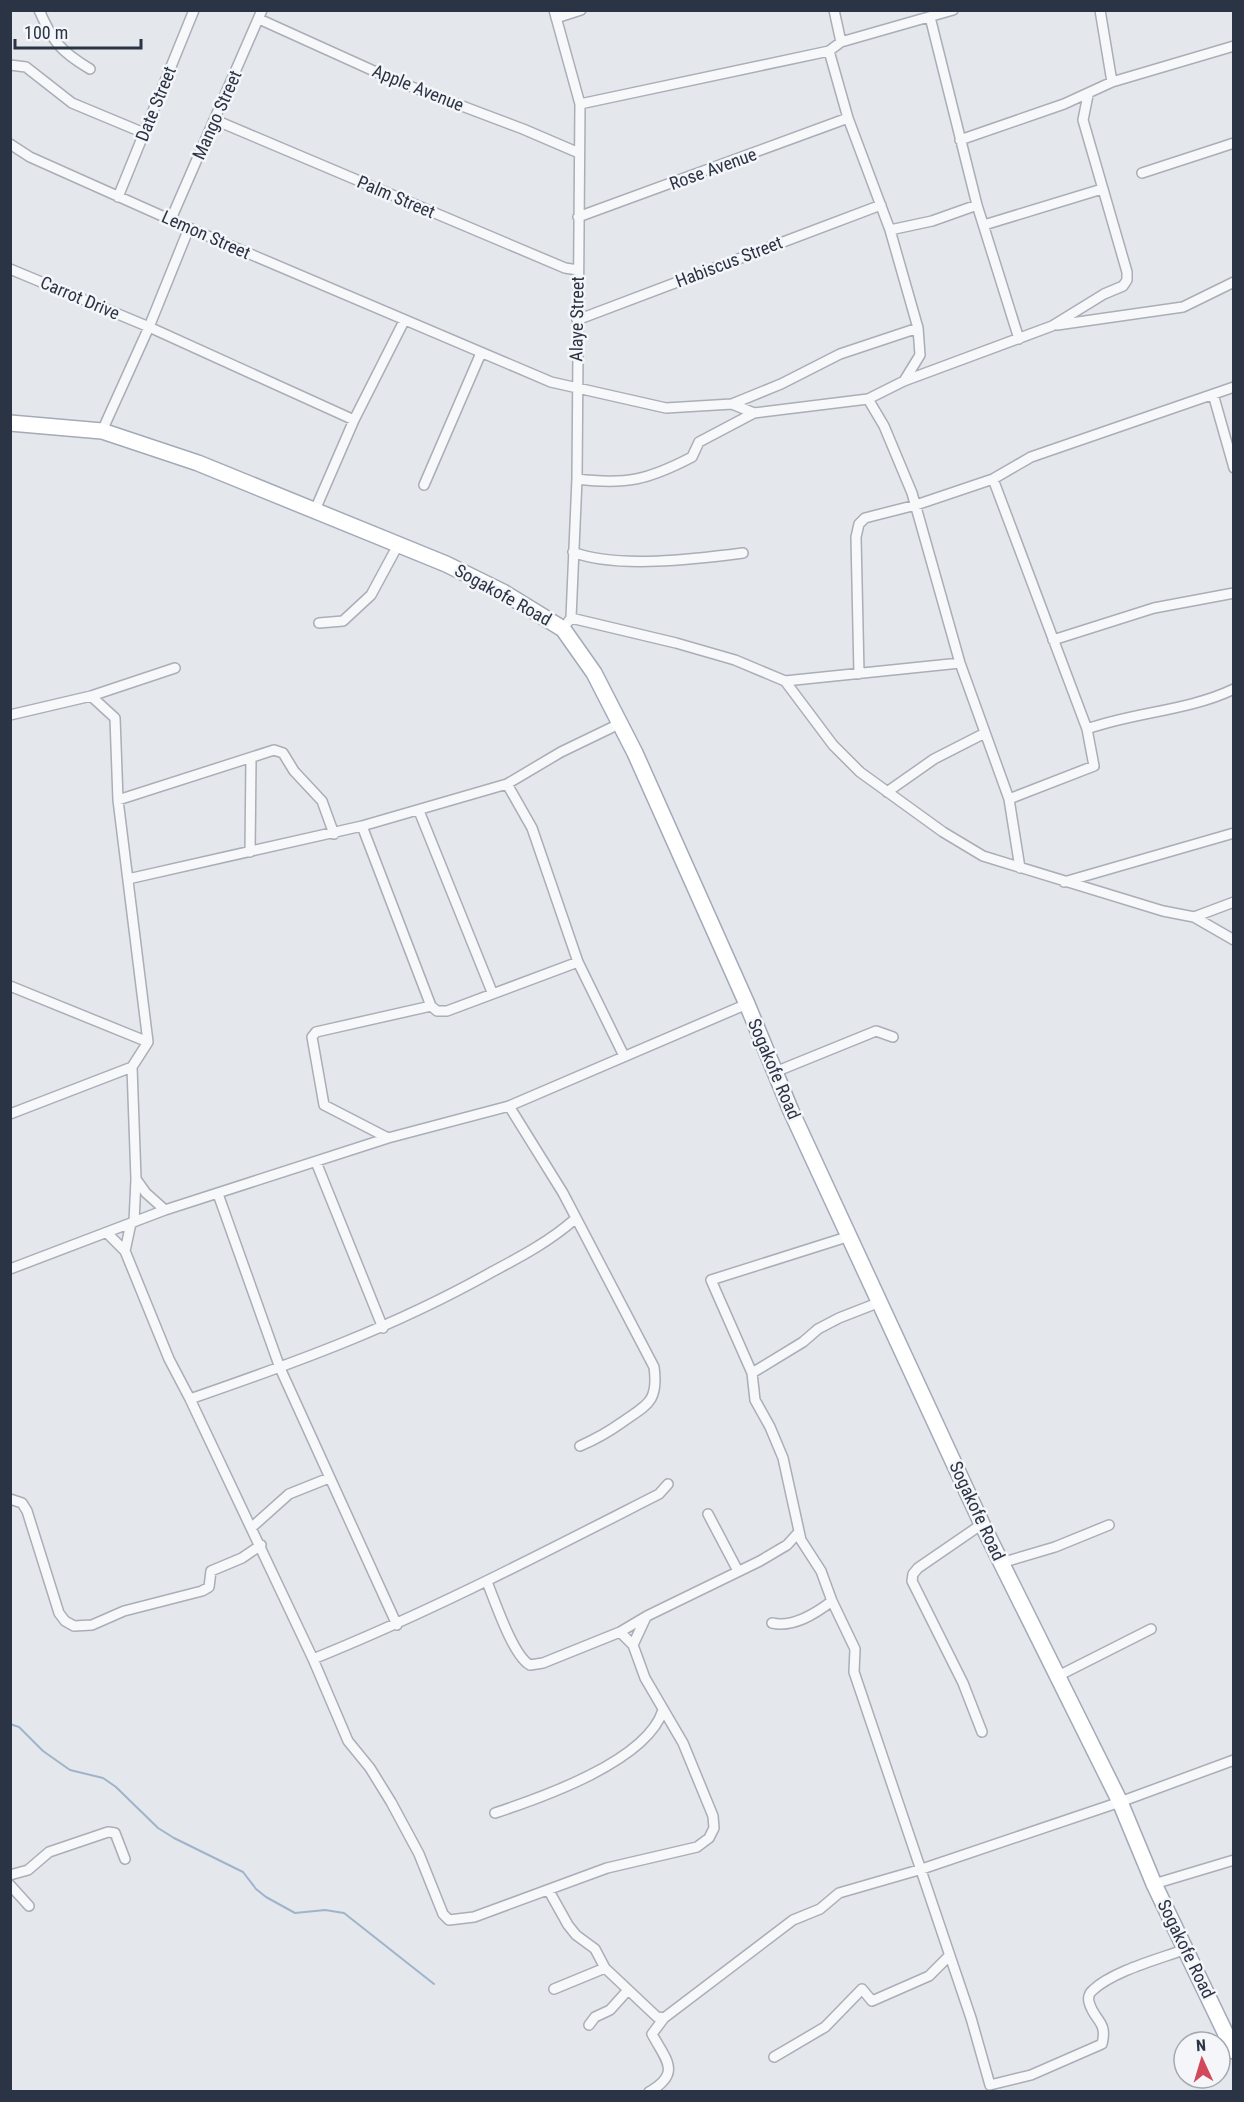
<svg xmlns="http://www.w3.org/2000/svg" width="1244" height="2102" font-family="'Roboto Condensed',sans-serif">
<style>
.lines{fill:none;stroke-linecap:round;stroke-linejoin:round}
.stream{stroke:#9fb4cc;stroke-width:2}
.minor-casing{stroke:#a9aeb7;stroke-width:12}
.primary-casing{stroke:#a3abb8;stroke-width:18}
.minor{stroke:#f7f8fa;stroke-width:9}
.primary{stroke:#fff;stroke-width:15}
.labels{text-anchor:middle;stroke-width:5;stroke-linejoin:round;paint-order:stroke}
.street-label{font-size:18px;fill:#2b3445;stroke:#f4f6f9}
</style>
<rect width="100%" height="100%" fill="#e4e7ec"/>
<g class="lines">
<path class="stream" d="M10 1724 19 1727 43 1751 70 1770 103 1778 116 1787 158 1828 174 1838 243 1872 256 1889 266 1897 295 1913 325 1910 344 1913 434 1984"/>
<g class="minor-casing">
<path id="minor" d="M39 10C53 42 60 51 90 69
M554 10 580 104 577 479 571 618 568 622
M834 10 841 42
M1100 10 1112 82
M930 17 977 205 1019 339
M556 18 581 10
M259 19 396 81 523 129 579 153
M829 51 848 118 890 230 918 328 920 355 904 381
M10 65 26 67 72 103 144 133
M580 104 829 51 841 42 953 10
M215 120 565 268 578 270
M960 140 1064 104 1112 82 1234 46
M10 144 30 157 189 228 551 382 666 408 732 404 781 384 840 354 918 328
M1142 173 1234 143
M118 197 194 10
M578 217 848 118
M171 219 262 10
M984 225 1102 189
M890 230 932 221 977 205
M10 269 149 327 354 420
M577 320 881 205
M1057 325 1183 307 1234 282
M1213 394 1234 468
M868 399 884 426 912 493 960 663 1009 799 1020 868
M732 404 754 413 868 399 904 381 1052 326 1104 294 1123 286 1127 280V272L1083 120 1088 95
M102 431 149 327 189 228
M577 479C626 485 648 480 692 457L699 442 754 413
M993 479 1087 729
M424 485 481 353
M315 510 354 420 404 321
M573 552C616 569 696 559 743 553
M571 618 676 643 735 660 785 681 833 745 860 772 943 832 983 856 1163 911 1194 917 1234 940
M319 623 343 621 371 595 398 545
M1053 640 1154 608 1234 593
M859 674 856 537 859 524 865 518 916 505 993 479 1031 457 1234 387
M785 681 960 663
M10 715 91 696 175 668
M507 784 532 828 578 962 624 1056
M887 792 934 759 985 733
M1009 799 1094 766 1087 729C1135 712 1188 711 1234 689
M118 800 274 750 283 753 294 771 322 801 334 834
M419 811 492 992
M362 826 507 784 561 752 619 724
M250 852 251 759
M128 879 362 826 431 1006 437 1011H447L578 962
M1064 882 1234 833
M1194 917 1234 902
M10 986 148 1042
M132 1067 136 1179 134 1222
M775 1072 876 1031 893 1037
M10 1114 132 1067 148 1042 118 800 115 718 91 696
M388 1138 324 1105 312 1037 316 1032 431 1006
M316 1162 383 1328
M136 1179 146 1193 165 1210
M218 1194 280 1368 397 1625
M575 1219C549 1242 520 1257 490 1273 394 1327 294 1363 190 1399L313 1659 348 1741 370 1768 391 1802 419 1854 443 1914 449 1920 474 1917 607 1868 697 1847 709 1838 714 1828 713 1816 683 1743 645 1678 633 1645 620 1632
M107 1233 125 1251 169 1359 190 1399
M850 1236 711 1280 752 1373 755 1400 770 1427 783 1458 801 1540 821 1571 832 1601 855 1649 854 1672 971 2018 990 2085 1031 2075 1102 2044C1108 2021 1094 2021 1089 2002 1088 1998 1089 1993 1093 1990 1113 1971 1159 1959 1186 1949
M125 1251 131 1223
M10 1269 165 1210 388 1138 509 1106
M752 1373 803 1342 818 1329 839 1318 880 1302
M580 1446C596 1439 607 1433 621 1423 646 1405 659 1403 654 1367L563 1193 509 1106 747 1004
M10 1499 22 1503 27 1511 59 1613 65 1621 74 1626 92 1625 124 1611 202 1591 209 1587 211 1571 242 1558 261 1545
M708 1514 738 1571
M251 1528 289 1494 329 1478
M1001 1563 1055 1547 1109 1525
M487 1582C495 1601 513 1656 530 1665L543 1663 620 1632 647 1616 760 1561 787 1545 798 1533
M772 1623C793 1628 815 1614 832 1601
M633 1645 646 1617
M313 1659C432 1611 545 1552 659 1494L668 1484
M1060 1675 1151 1629
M982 1732 963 1683 912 1581 913 1574 918 1568 982 1524
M495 1813C543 1797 647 1761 663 1710
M10 1875 28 1870 49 1852 108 1832 115 1833 125 1859
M1154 1884 1234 1860
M10 1885 29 1906
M549 1891 568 1925 576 1935 595 1949 605 1968
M554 1989 605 1968 657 2017 664 2018 793 1920 820 1909 839 1893 922 1869 1120 1802 1234 1760
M589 2025 595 2017 610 2010 628 1990
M774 2057 825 2027 862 1989 872 2001 929 1976 949 1956
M649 2092C682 2073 666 2060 652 2034L664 2018"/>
</g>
<g class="primary-casing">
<path id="primary" d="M10 423 102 431 198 463 446 564 503 592 563 629 594 673 635 753 747 1004 791 1111 982 1524 1120 1802 1154 1884 1234 2051"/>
</g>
<use href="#minor" class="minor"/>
<use href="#primary" class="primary"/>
</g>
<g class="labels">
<g class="street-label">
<text transform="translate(418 88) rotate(22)" y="6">Apple Avenue</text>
<text transform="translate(156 104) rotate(-68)" y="6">Date Street</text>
<text transform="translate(217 115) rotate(-66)" y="6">Mango Street</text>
<text transform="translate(713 169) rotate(-20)" y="6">Rose Avenue</text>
<text transform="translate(396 197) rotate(23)" y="6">Palm Street</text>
<text transform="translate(206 235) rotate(24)" y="6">Lemon Street</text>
<text transform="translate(729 262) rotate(-21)" y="6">Habiscus Street</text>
<text transform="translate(80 298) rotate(23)" y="6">Carrot Drive</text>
<text transform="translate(577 319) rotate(-89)" y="6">Alaye Street</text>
<text transform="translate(503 595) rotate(29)" y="6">Sogakofe Road</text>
<text transform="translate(774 1069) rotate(67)" y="6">Sogakofe Road</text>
<text transform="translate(977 1511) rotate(65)" y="6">Sogakofe Road</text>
<text transform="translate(1186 1949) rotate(64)" y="6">Sogakofe Road</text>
</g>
</g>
<rect width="1244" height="2102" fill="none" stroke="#2b3445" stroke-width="24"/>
<g transform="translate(1202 2060) rotate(356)"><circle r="28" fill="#f4f6f9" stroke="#a4a8b1" stroke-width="1.5"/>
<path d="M0-4.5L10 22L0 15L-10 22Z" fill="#d1495b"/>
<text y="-9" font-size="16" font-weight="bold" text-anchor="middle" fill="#2b3445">N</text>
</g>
<path d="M15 39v9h126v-9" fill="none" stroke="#2b3445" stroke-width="3"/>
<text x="24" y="39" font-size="18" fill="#2b3445" stroke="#f4f6f9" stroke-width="4.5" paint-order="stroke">100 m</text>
</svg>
